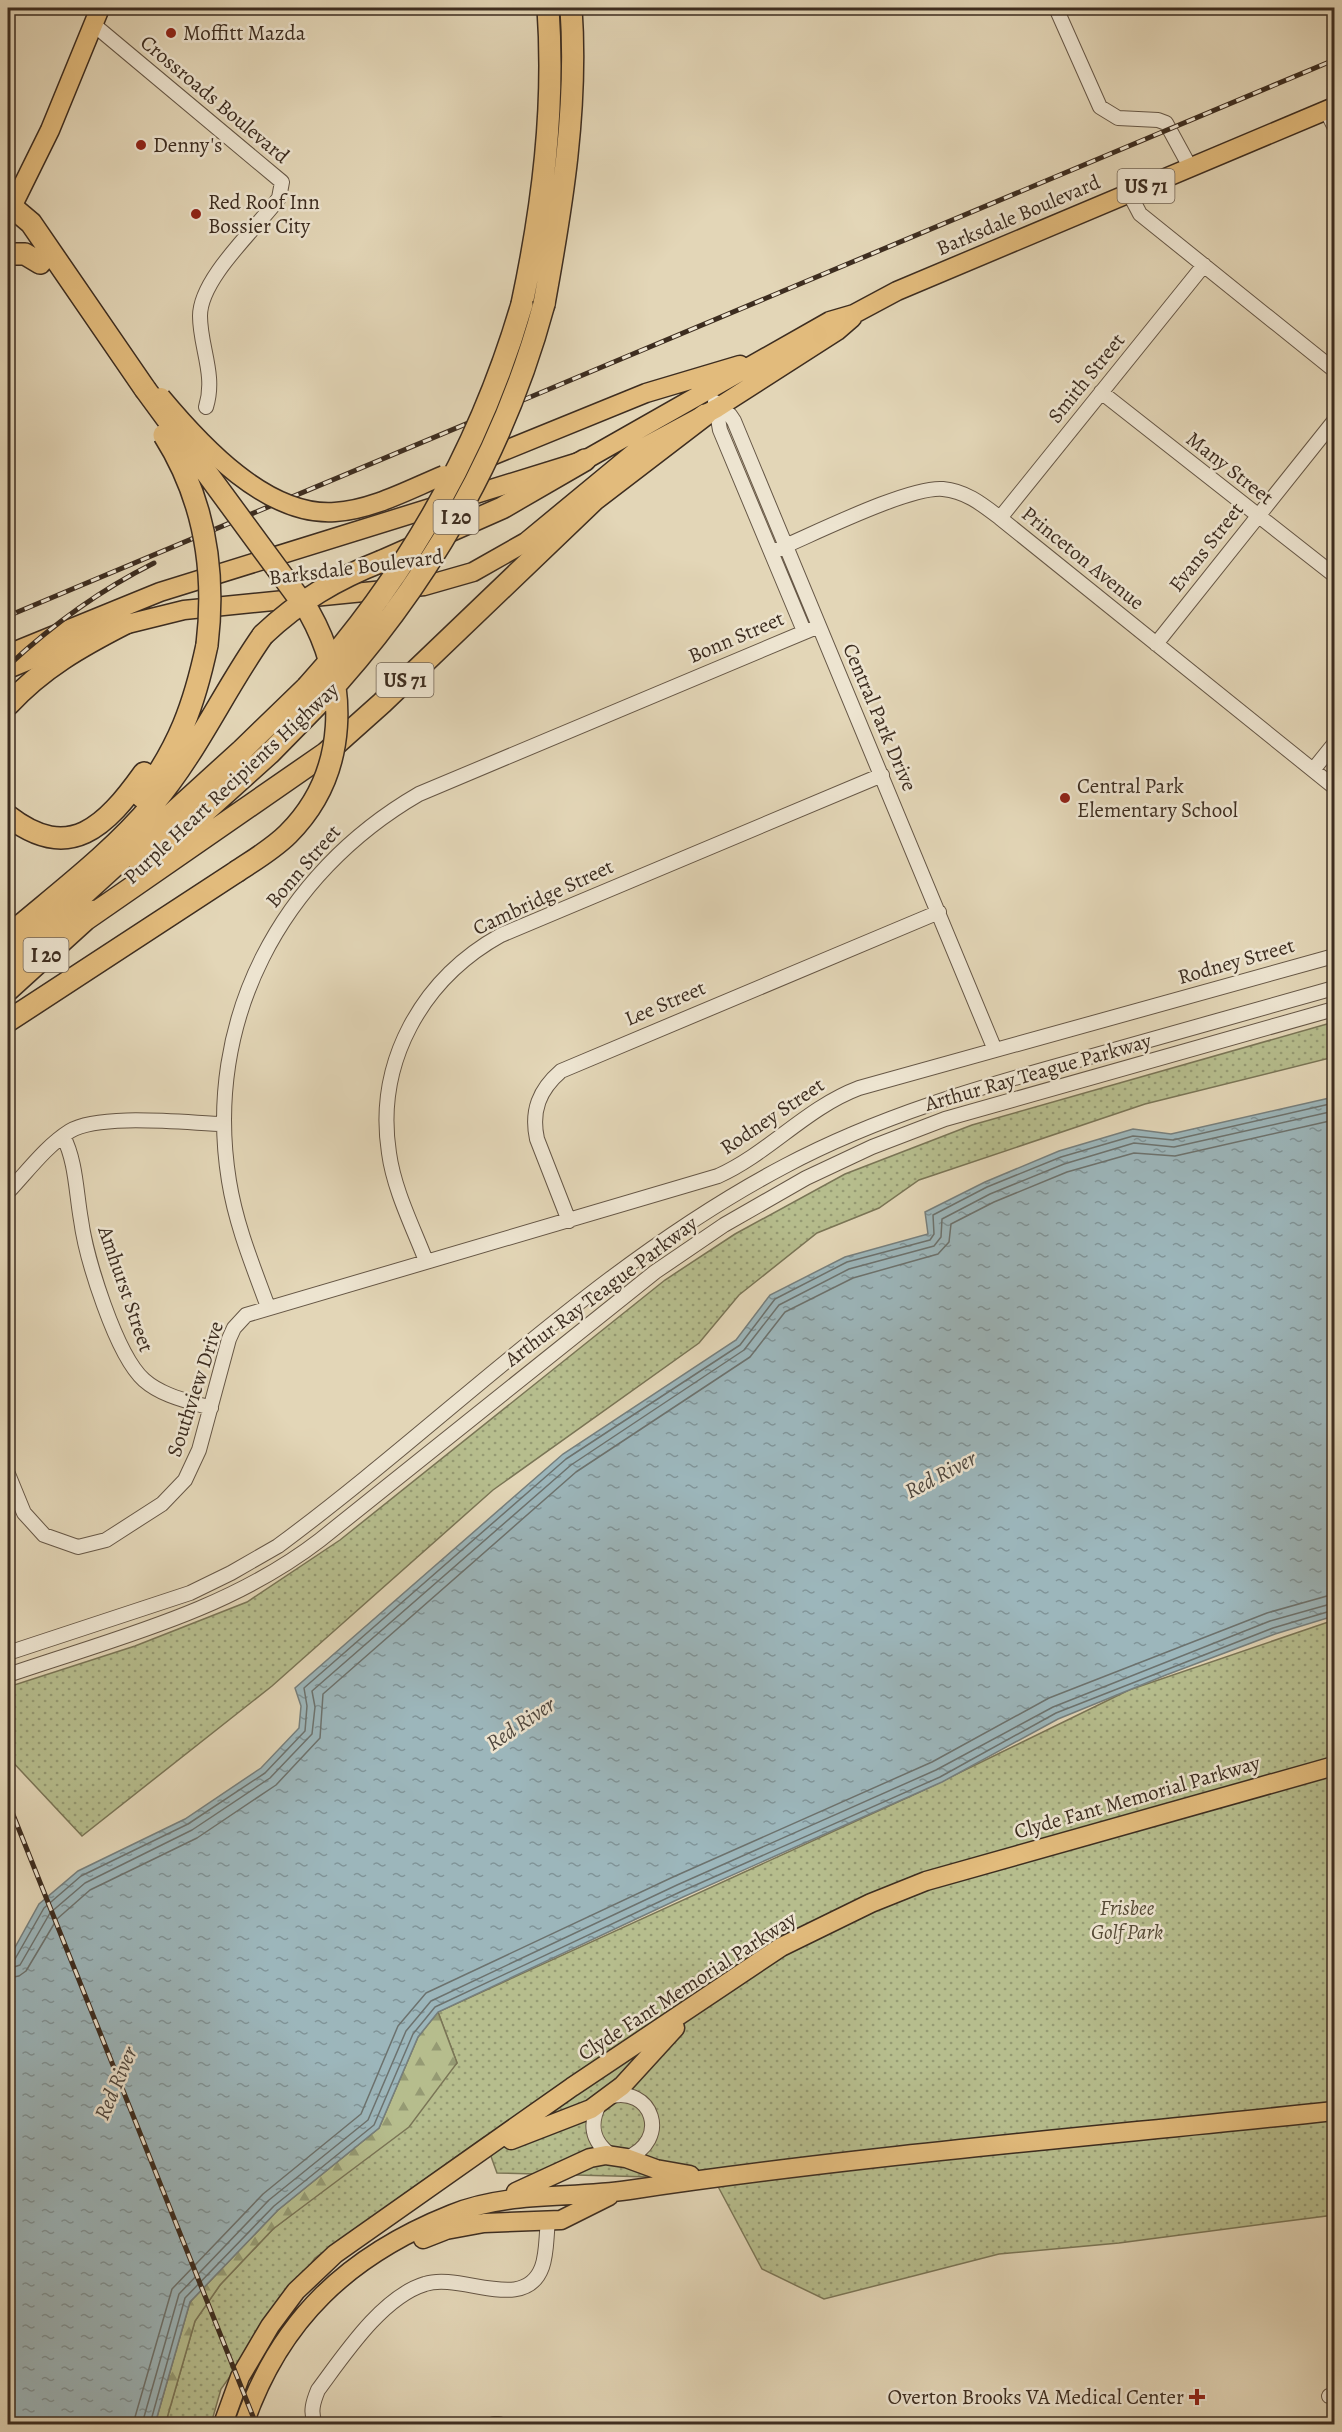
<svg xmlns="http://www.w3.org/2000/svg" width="1342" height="2432" font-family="Alegreya,serif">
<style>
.grass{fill:url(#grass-dots);stroke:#7a7556;stroke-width:1.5}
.forest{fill:url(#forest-firs);stroke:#7a7556;stroke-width:1.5}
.water{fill:url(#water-ripples);stroke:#767f7d;stroke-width:1.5}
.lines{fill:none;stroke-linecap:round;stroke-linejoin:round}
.shore{stroke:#6c726e;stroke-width:1.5}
.minor-casing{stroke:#665746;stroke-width:16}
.major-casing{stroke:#3d2d20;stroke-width:21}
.highway-casing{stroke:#3d2d20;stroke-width:24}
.minor{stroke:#ede4d0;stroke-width:14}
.major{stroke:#e2bb7c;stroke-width:18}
.highway{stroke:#e2bb7c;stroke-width:21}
.rail-casing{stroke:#3d2d20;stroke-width:5}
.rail{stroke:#ede4d0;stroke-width:3;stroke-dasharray:9;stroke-linecap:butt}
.major-bridge-casing{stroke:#3d2d20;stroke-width:21;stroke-linecap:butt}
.highway-bridge-casing{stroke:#3d2d20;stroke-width:24;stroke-linecap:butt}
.major-bridge{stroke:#e2bb7c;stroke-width:18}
.highway-bridge{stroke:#e2bb7c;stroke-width:21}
.poi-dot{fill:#8f2418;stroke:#ede4d0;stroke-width:2}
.labels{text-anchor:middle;stroke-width:5;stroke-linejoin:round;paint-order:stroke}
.shield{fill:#ede4d0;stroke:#726455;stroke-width:1.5}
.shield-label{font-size:20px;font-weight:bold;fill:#3d2d20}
.poi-label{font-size:21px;fill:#3d2d20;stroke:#ede4d0;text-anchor:start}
.street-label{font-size:21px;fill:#3d2d20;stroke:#ede4d0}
.park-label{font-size:21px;font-style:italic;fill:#554a36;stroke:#ede4d0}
.water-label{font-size:22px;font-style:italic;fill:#50483f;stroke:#ede4d0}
</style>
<defs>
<pattern id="grass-dots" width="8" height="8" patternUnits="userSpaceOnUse" patternTransform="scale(1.5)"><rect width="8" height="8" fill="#b6bd8d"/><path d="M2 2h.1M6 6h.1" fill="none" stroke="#959a73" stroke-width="1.8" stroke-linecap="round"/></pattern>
<pattern id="forest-firs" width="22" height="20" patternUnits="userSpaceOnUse" patternTransform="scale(1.5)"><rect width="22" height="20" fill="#b6bd8d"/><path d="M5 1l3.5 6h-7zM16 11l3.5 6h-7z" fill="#959a73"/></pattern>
<pattern id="water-ripples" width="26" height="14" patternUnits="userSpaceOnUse" patternTransform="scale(1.5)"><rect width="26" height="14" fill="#9cb6bb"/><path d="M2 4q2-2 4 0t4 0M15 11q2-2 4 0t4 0" fill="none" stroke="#809498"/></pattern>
</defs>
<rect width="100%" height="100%" fill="#e3d6b7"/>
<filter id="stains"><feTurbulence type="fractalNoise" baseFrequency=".00333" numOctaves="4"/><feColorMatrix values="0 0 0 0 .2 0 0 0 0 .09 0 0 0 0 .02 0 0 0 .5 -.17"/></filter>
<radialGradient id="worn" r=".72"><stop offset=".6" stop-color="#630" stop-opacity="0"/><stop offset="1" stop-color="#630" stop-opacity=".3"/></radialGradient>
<path class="grass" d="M1334 1022V1057L1145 1104 919 1180 879 1208 817 1233 739 1295 699 1343 493 1490 272 1686 82 1836 8 1757V1687L135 1646 247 1602 340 1540 665 1280 735 1234 845 1174 972 1125Z
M1334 1620V2107L652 2177 497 2173 484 2137 315 2258 221 2389 211 2424H167V2418L195 2321 220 2285 273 2229 336 2180 457 2063 438 2012 924 1790 1129 1690Z
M1334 2117V2215L1119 2243 999 2254 824 2299 762 2269 714 2179Z"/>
<path class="forest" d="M438 2012 457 2063 409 2127 273 2229 220 2285 195 2321 167 2418V2424H155L190 2302 278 2210 379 2128 418 2037Z"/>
<path class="water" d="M1334 1097V1616L1275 1634 1166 1675 1058 1719 942 1782 683 1897 438 2012 418 2037 379 2128 278 2210 190 2302 155 2424H8V1960L39 1904 78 1871 185 1819 261 1768 299 1728 301 1706 295 1688 563 1454 736 1340 770 1295 845 1257 928 1234 925 1212 985 1182 1059 1151 1133 1129 1171 1134Z"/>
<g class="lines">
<path class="shore" d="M8 1962 15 1959 44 1908 81 1876 188 1824 265 1773 305 1731 307 1706 304 1688 566 1459 740 1345 775 1299 847 1262 930 1240 934 1234 933 1215 987 1187 1061 1157 1133 1136 1173 1140 1334 1103
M8 1969 20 1965 50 1913 85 1883 192 1830 270 1778 312 1734 315 1707 312 1691 571 1465 744 1350 779 1305 849 1269 934 1246 941 1237 942 1219 990 1194 1064 1164 1134 1143 1174 1147 1334 1111
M8 1978 19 1976 26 1971 57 1919 90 1890 197 1838 276 1785 320 1738 323 1694 576 1472 750 1357 785 1312 853 1278 938 1254 949 1242 951 1224 994 1202 1067 1172 1134 1153 1175 1156 1334 1120
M133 2424 172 2289 263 2194 361 2114 398 2026 426 1993 673 1877 932 1762 1049 1698 1267 1613 1334 1594
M142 2424 179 2294 269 2200 368 2120 406 2031 431 2001 677 1885 936 1770 1053 1707 1270 1621 1334 1603
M150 2424 185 2298 274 2206 374 2125 413 2034 435 2007 680 1892 940 1777 1056 1713 1273 1628 1334 1610"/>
<g class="minor-casing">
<path id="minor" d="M1056 8 1100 107 1118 118 1158 120 1166 123 1190 167
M93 24 282 182 279 198C257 228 200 278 200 316 200 347 216 375 206 407
M1326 110 1334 126
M1129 193 1140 214 1334 370
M1101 392 1334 575
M715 402 720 430 804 631
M717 408 730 415 734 421 995 1050
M1000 518 1204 265
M771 552C808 537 908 486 943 489 966 491 983 505 1000 518L1334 787
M1156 644 1334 421
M1313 770 1334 744
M63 1136C76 1161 76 1192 81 1220 86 1258 116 1355 144 1380 162 1396 188 1401 211 1408
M8 1192C27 1172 46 1146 70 1131 100 1113 187 1123 224 1124
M569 1221 537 1139C531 1111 539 1090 561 1071L939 912
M426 1261C413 1227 394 1190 389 1153 375 1062 422 979 501 935L882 775
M268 1307C253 1266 236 1225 229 1181 203 1021 281 874 419 794L819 626
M8 1474 24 1513 44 1535 78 1547 106 1540 162 1504 185 1480 199 1450 229 1339 234 1328 246 1315 718 1176C769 1153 806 1108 859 1088L1334 956
M8 1653 190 1593 231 1573 278 1546C447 1421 597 1265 785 1166 879 1116 980 1087 1082 1059 1166 1035 1250 1012 1334 988
M8 1675C116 1638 228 1611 320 1540L655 1272 724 1225 806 1178 872 1147 945 1119 1334 1009
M608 2097C653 2084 671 2141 626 2158
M600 2103C589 2123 591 2141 611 2155
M1329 2396 1334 2397
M315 2424C310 2412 313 2402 318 2390 344 2355 382 2297 425 2284 461 2272 525 2314 542 2267 547 2253 546 2237 548 2222
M494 2424H499"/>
</g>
<g class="major-casing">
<path id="major" d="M8 215 50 130 100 8
M479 461 646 393 740 365
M8 654 160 592 585 460 830 321 854 314 897 291 1334 107
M8 669 103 630 184 610 424 586 473 572 526 542 635 452 717 408 837 331 852 318
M511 2140 591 2109 622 2086 675 2028
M516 2192 590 2158 606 2155 626 2158 656 2169 690 2175
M423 2239 446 2230 484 2223 561 2220 609 2196
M223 2424 240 2377 270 2326 296 2291 335 2254 572 2087 781 1947 871 1903 926 1881 1334 1766
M244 2424C280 2319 349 2255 452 2214 509 2191 569 2199 629 2190 863 2155 1100 2136 1334 2111"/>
</g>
<g class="highway-casing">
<path id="highway" d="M12 207 31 223 145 389
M8 254H25L40 263
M522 304C543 205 555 108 548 8
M544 304C562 205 578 108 571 8
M382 561 502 508 585 460
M8 705C42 668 81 646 126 623
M142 797C179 746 194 706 207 645
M8 816C70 864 106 826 144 773
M140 870 270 753 319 703
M85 920 326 753 382 703 594 500 705 415
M8 936C57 894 111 854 153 804 197 752 224 690 263 635
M8 963 242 750 307 687
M8 990 95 911
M8 1021 236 872"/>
</g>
<use href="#minor" class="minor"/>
<use href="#major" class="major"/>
<use href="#highway" class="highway"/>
<g class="rail-casing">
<path id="rail" d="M8 616 1334 60
M8 666C52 625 100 590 154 563
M8 1802 256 2424"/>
</g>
<use href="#rail" class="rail"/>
<g class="major-bridge-casing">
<path id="major-bridge" d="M161 397C201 445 267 517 335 512 372 510 410 489 444 475"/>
</g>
<g class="highway-bridge-casing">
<path id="highway-bridge" d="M145 389 309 612C349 683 349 773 288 834 273 849 254 860 236 872
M164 435C205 500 216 570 207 645
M263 635C299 601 336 579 382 561
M307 687C407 576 480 448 522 304
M319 703C425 590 504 453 544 304"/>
</g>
<use href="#major-bridge" class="major-bridge"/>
<use href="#highway-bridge" class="highway-bridge"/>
</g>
<g class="poi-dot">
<circle cx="171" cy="33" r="6"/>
<circle cx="141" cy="145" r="6"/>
<circle cx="196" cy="214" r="6"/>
<circle cx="1065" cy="798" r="6"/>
<path d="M1194 2388h6v6h6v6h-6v6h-6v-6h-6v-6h6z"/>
</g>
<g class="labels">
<g class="shield">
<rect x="1117.5" y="169" width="57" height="34" rx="4.5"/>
<rect x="433.5" y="500" width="45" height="34" rx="4.5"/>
<rect x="376.5" y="663" width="57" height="34" rx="4.5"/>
<rect x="23.5" y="938" width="45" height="34" rx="4.5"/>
</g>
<g class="shield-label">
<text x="1146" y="193">US 71</text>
<text x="456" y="524">I 20</text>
<text x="405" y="687">US 71</text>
<text x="46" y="962">I 20</text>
</g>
<g class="poi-label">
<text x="183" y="40">Moffitt Mazda</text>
<text x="153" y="152">Denny's</text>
<text x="208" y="209">Red Roof Inn<tspan x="208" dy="24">Bossier City</tspan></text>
<text x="1077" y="793">Central Park<tspan x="1077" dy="24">Elementary School</tspan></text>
<text x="1184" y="2404" text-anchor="end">Overton Brooks VA Medical Center</text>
</g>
<g class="street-label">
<text transform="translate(215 99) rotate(40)" y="7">Crossroads Boulevard</text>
<text transform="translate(1018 215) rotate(-23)" y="7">Barksdale Boulevard</text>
<text transform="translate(1086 378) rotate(-51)" y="7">Smith Street</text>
<text transform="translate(1230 468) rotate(38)" y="7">Many Street</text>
<text transform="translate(1206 547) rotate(-52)" y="7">Evans Street</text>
<text transform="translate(1083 558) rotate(39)" y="7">Princeton Avenue</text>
<text transform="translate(356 567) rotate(-7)" y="7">Barksdale Boulevard</text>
<text transform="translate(736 637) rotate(-23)" y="7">Bonn Street</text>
<text transform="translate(880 717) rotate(67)" y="7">Central Park Drive</text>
<text transform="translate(231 783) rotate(-43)" y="7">Purple Heart Recipients Highway</text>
<text transform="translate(303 866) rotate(-49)" y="7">Bonn Street</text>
<text transform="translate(543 897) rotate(-25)" y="7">Cambridge Street</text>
<text transform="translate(1236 961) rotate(-16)" y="7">Rodney Street</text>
<text transform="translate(665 1003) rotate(-23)" y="7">Lee Street</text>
<text transform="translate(1038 1072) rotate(-16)" y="7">Arthur Ray Teague Parkway</text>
<text transform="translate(772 1116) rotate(-34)" y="7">Rodney Street</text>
<text transform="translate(126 1289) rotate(71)" y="7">Amhurst Street</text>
<text transform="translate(601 1291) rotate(-37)" y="7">Arthur Ray Teague Parkway</text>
<text transform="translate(195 1389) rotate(-72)" y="7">Southview Drive</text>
<text transform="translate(1137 1797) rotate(-16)" y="7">Clyde Fant Memorial Parkway</text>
<text transform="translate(687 1986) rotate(-33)" y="7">Clyde Fant Memorial Parkway</text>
</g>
<g class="park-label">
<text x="1127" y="1915">Frisbee<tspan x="1127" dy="24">Golf Park</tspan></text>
</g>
<g class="water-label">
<text transform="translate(940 1474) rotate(-28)" y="8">Red River</text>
<text transform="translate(520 1723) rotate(-34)" y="8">Red River</text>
<text transform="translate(115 2083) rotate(-67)" y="8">Red River</text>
</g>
</g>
<rect width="1342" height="2432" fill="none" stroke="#e3d6b7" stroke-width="30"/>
<rect x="9" y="9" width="1324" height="2414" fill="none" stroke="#3d2d20" stroke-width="3"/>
<rect x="15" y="15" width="1312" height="2402" fill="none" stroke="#3d2d20" stroke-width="1.5"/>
<rect width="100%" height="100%" filter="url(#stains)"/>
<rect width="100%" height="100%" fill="url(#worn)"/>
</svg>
